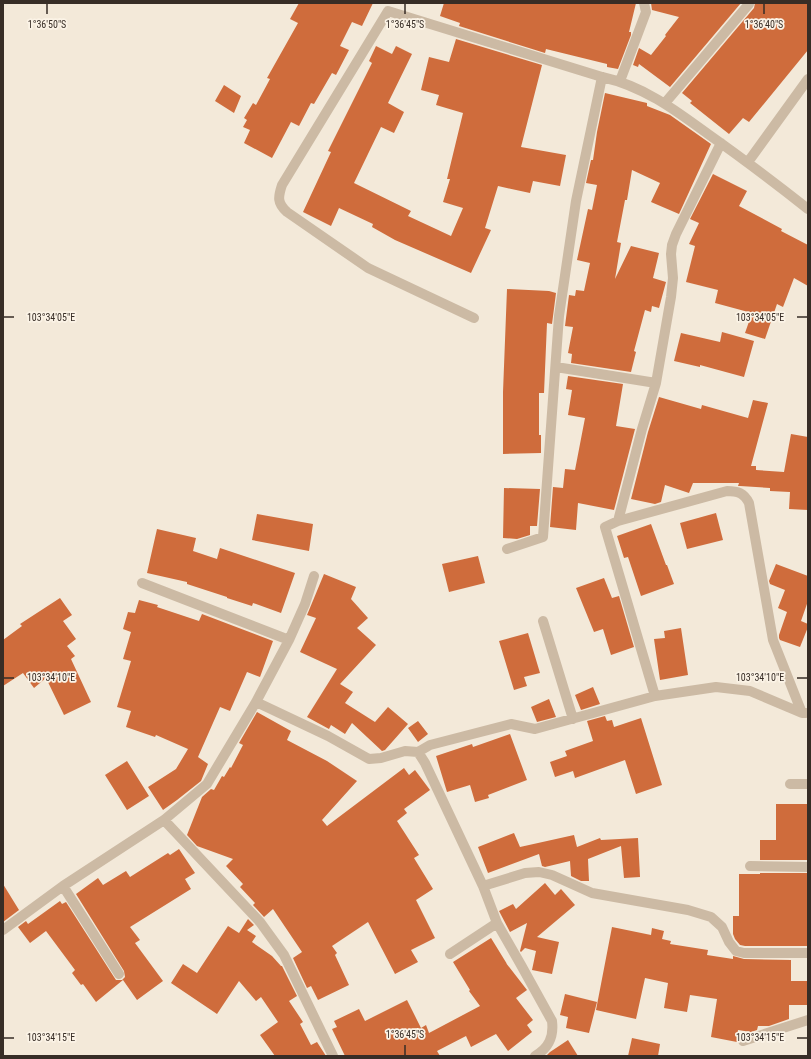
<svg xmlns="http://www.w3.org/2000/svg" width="811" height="1059" font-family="'Roboto Condensed',sans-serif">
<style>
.building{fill:#cf6c3c}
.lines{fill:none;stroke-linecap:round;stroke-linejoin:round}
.minor{stroke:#ccbaa4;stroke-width:10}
.ticks{fill:none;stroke:#372d26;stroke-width:1.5}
.ticks-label{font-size:10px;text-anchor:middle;fill:#372d26;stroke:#fbf3e6;stroke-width:3.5;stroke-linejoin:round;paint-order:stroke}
</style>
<rect width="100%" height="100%" fill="#f3e9d9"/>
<path class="building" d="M299 3H373L362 26 352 22 340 46 349 50 336 75 332 73 314 104 311 103 299 126 291 122 272 158 244 143 250 130 243 127 247 120 244 118 253 103 256 105 270 79 267 78 298 23 290 19Z
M444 3H636L629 32H631V35L618 69 607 67V64L546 49 545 53 459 26 460 23 440 16Z
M651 3H741L670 87 639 64 638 67 633 65 639 48 651 55 666 36 665 35 679 17 652 10Z
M755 3H808V50L749 122 743 118 729 134 690 103 692 101 682 93 754 8Z
M456 39 542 65 521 147 566 155 560 186 533 181 530 193 498 186 485 228 491 230 471 273 395 240 372 227 373 224 339 208 331 226 303 212 331 152 328 151 372 63 369 61 376 46 392 54 396 46 412 54 388 103 404 112 394 133 381 127 354 183 411 211 408 216 451 236 463 208 443 202 450 179H447L463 113 436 105 439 95 421 90 429 57 449 62Z
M224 85 241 96 234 113 215 101Z
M605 93 647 103V106L670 115 711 144 679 214 651 202 660 183 632 170 627 200H625L617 242 621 243 615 279 631 246 659 253 653 278 666 282 659 308 652 306 651 312 645 310 634 351 636 352 631 372 571 363 572 354 568 353 573 327 565 326 569 295 575 296 576 290 584 291 590 263 577 260 588 209 592 210 597 185 586 183 591 160H593L597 132Z
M713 174 747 191 739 206 782 229 781 231 808 245V286L794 278 783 307 777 304 765 339 745 333 752 313 715 303 718 290 686 282 695 246 689 244 699 223 690 219Z
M507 289 549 291 556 293 552 324 547 323 544 393H539V435H541V453L503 454V392Z
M722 332 754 341 744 377 700 365V367L674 361 681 333 720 342Z
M568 376 623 384 616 426 635 429 614 510 578 503 576 530 550 527 553 487 563 488 565 469 575 470 585 418 568 415 572 390 566 389Z
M659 397 701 409 702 405 748 418 753 400 768 403 751 466H756V470L784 472 791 434 808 437V510L789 509 790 492 770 491V488L740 486H738L739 483H693L689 493 665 485 661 502 655 504 631 499 648 432Z
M504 488 540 489 537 526H530V535L517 539 503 538Z
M716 513 723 540 687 549 680 523Z
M257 514 313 524 309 551 252 540Z
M651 524 666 565H667L674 584 641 596 628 557 624 558 617 536Z
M157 529 196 538 193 551 217 559 220 548 295 573 281 613 253 603 252 606 227 598V597L187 584V582L147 573Z
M478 556 485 583 449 592 442 564Z
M776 564 808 576V601L801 621 808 624V627L800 647 780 640 779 638V635L787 612 778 608 785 590 770 584 769 581Z
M324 574 356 587 351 599 368 618 357 628 376 645 340 684 353 692 345 703 375 722 388 707 408 724 385 750 382 751 352 723 345 734 331 725 329 729 307 717 337 669 300 652 316 618 307 615Z
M604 578 612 598 619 596 634 647 611 655 603 629 594 632 576 588Z
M60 598 72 615 63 621 76 639 67 646 75 656 71 659 91 702 64 715 46 678 34 688 23 673 3 686V640L22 626 20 624Z
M139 600 158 605 157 607 199 621 202 614 273 641 260 677 247 672 230 711 220 707 198 757 208 764 201 781 177 800 163 810 148 787 176 769 188 749 156 735 155 737 126 727 131 711 117 707 131 661 123 659 131 632 123 629 128 612 135 613Z
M681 628 688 675 660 680 654 639 665 638 664 631Z
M528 633 540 673 524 677 527 686 514 690 499 641Z
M593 687 600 704 581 710 575 695Z
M549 699 556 717 537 722 531 707Z
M257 712 291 731 287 740 327 761 357 781 322 820 327 826 404 768 409 775 415 770 430 790 404 809 407 813 397 821 419 855 414 858 433 889 416 900 435 938 411 950 418 962 395 974 368 922 332 946 337 953 335 955 349 985 318 1000 311 986 307 988 293 958 302 952 273 909 264 917 253 905 255 903 240 887 243 884 226 866 233 859 197 846 187 835 202 797 211 789 214 790 222 776 224 777 230 767 231 768 243 745 239 743Z
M605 716 607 721 612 720 614 727 641 718 662 785 636 794 625 760 575 778 573 771 555 777 550 762 567 756 565 751 593 741 587 721Z
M418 721 428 734 418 742 408 728Z
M510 734 527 780 488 795 489 798 475 802 470 785 447 792 436 756 472 744 473 747Z
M127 761 149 796 127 810 105 775Z
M776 804H807L808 860H760V840H776Z
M514 833 520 847 574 835 577 847 600 838 601 840 638 838 640 877 624 878 621 846 588 859 589 881H581L571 876 570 861 545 867 542 866 539 854 488 873 478 847Z
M179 849 195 873 185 879 191 889 130 927 140 940 135 943 163 981 137 1000 123 980 96 1002 83 984 81 985 72 973 75 970 46 931 30 943 18 927 26 921 28 924 60 901 62 904 66 902 114 977 116 980H122L125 977 124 971 76 894 98 878 103 885 126 871 130 877 168 853 170 855Z
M760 873H808V946H745L740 945 735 939 733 934V916H739V874H760Z
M545 883 555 895 561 889 575 905 537 937 559 942 552 974 532 970 536 951 525 948 521 952 520 951 527 923 510 932 499 911 513 904 516 909Z
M3 884 19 910 3 922Z
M248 919 254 925 247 930 256 936 252 942 272 956 281 966H282L297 996 289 1001 303 1022 300 1024 311 1045 317 1042 326 1056H275L260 1035 278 1022 261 997 256 1001 239 981 217 1014 171 983 183 964 197 973 228 926 239 933Z
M612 927 651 935 652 928 664 931 662 939 671 941 670 944 708 950 707 955 733 959V956L744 959 791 960V981H808V1005H789V1019L769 1026H758L757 1030 751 1032 738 1030 737 1042 711 1037 717 999 690 995 687 1012 664 1008 668 983 645 978 636 1019 596 1010Z
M491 938 507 964 506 963 527 990 516 998 533 1020 527 1025 532 1032 508 1051 496 1034 471 1047 466 1036 437 1051 440 1056H345L332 1029 337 1027 334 1021 359 1009 365 1021 407 1000 421 1028 426 1025 429 1033 480 1006 469 991 470 990 453 962Z
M565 994 597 1002 589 1033 566 1028 568 1017 560 1015Z
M632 1038 660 1044 658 1056H628Z
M568 1040 578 1056H546L550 1052Z"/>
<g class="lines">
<path class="minor" d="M620 81 646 12 644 3
M665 103 749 4
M748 162 808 79
M474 318 368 268 287 212C277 203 278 197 282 185L388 11 602 77C643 86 674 109 708 134 742 158 775 183 808 209
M556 367 656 383
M618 521 642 429 656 383 671 297 673 278 671 254 672 245 676 234 721 143
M507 549 543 537 559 316 576 201 602 77
M142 583 289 640
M543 621 573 719
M655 696 605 527 618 521 727 491C738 491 744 493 749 503L773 640 802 713
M256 702 328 736 369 759 381 758 405 751 418 752 425 763 483 886 497 923 521 965 552 1021C554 1037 549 1048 535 1056
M418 752 430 745 511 724 535 729 655 696 716 687 750 691 802 713H806
M790 784H808
M164 820 260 922 284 955 333 1056
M750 866 808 867
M63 886 119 974
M483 886 525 873 539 872 552 875 592 893 688 910 711 917 722 927 729 942 736 951 744 953H808
M3 930 63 886 164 820 207 784 256 702 289 640 305 604 314 576
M450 954 497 923
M743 1041 808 1020"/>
</g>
<path class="ticks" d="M47 4V14M405 4V14M764 4V14M4 317H14M797 317H807M4 678H14M797 678H807M4 1038H14M797 1038H807M405 1045V1055"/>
<g class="ticks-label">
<text x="47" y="28">1°36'50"S</text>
<text x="405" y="28">1°36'45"S</text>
<text x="764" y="28">1°36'40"S</text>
<text x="760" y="321">103°34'05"E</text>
<text x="51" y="321">103°34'05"E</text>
<text x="51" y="681">103°34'10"E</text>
<text x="760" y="681">103°34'10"E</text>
<text x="405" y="1038">1°36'45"S</text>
<text x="760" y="1041">103°34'15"E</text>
<text x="51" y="1041">103°34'15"E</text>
</g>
<rect width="811" height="1059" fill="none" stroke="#372d26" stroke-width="8"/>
</svg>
